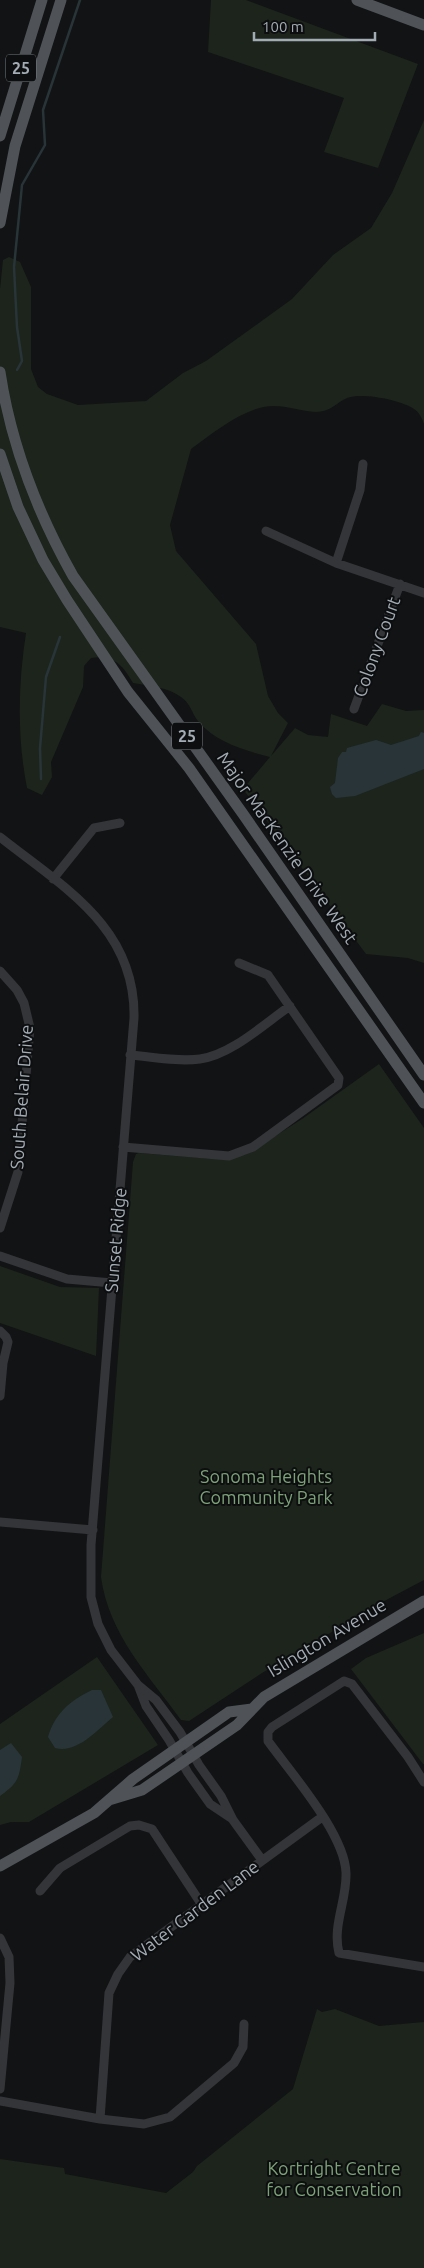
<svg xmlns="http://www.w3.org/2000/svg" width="424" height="2268" font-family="Ubuntu,sans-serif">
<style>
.green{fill:#1c241c}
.water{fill:#283438}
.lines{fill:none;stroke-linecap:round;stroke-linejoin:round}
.stream{stroke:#283438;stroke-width:2.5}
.minor{stroke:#333539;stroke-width:9}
.major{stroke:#4f5358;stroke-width:11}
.labels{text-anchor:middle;stroke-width:4;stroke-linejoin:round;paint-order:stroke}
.shield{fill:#0d0e0f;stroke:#767d83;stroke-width:1}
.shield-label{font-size:16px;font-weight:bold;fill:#a3acb5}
.street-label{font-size:18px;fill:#a3acb5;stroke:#0d0e0f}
.park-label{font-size:18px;fill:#7da278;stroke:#0d0e0f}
</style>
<rect width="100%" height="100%" fill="#121314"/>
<path class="green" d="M211 0H246L418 64 378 168 324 152 344 98 208 52Z
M424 120V424C422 418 419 412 414 409 402 400 361 392 347 398 336 403 330 412 316 412 296 411 277 401 256 409 232 417 212 434 191 449L170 525 176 551 256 644 268 696 278 713 288 723 271 756 295 728 308 735 328 737 331 714 367 726 382 704 406 711 424 710V963L408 958 366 954 243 789 270 757C246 751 215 742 198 721 191 712 191 704 181 697 168 687 149 686 133 683 123 665 113 654 91 658L84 666 83 687 51 762 52 777 42 795 27 788C17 737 18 684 26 633L0 627V289L3 260 9 257 20 262 31 287V369L38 387 47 394 78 405 146 401 183 373 206 361 292 299 333 255 371 228 392 193Z
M379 1064 424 1128V1580L388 1599 262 1673 189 1721 181 1720C148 1674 109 1635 101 1577L133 1162 136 1154 139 1153 214 1159 247 1154 302 1119Z
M0 1266 60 1287 99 1288 96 1356 0 1323Z
M424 1633V1764H423L351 1669 366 1658Z
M97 1657 158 1745 29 1822H11L0 1825V1724Z
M317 2009 322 2012 335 2009 379 2026 424 2022V2268H0V2159L64 2168 65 2174 166 2193 193 2172 197 2166 293 2089Z"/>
<path class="water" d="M421 732 424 733V769L355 796 336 798 332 794 330 787 335 783 338 758 342 752H346L347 748 376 740 391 745 419 736Z
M92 1690H101L113 1717C97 1730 77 1754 55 1748L48 1737C55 1713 71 1700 92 1690Z
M11 1743 22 1757C19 1779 18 1783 0 1796V1750Z"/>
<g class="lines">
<path class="stream" d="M17 370 22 361 17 327 14 267 22 185 45 145 43 110 80 0
M41 779 40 748 46 677 60 637"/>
<path class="minor" d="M266 531 336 563 424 593
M336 563 360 490 363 464
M354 709 400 584
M0 837C63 887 136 927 134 1018L91 1545V1597L98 1624 111 1650 138 1685 156 1700 180 1732 199 1765 221 1796 233 1820 262 1860
M53 879 94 828 120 823
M0 971 17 990 24 1003 30 1028 18 1172 0 1228
M130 1055C153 1057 178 1062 200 1059 231 1055 264 1024 290 1006
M123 1147 229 1156 253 1147 338 1085 339 1078 268 975 239 963
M0 1256 67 1279 112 1283
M0 1331 6 1337 8 1342 3 1363 0 1396
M0 1522 93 1530
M138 1685 146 1706 169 1740 188 1773 210 1804 231 1818
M424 1782 408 1757 352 1684 344 1681 272 1727 268 1732V1741C291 1773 345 1834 346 1873 347 1900 332 1926 339 1953L424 1967
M40 1891 60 1868 130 1826 139 1825 152 1829 202 1905
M0 1938 9 1957 10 1983 0 2089
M0 2101 100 2119 144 2124 170 2117 234 2063 243 2047 244 2024
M100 2119 109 1993 118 1974 130 1957 322 1817"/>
<path class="major" d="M357 0 424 25
M0 136 42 0
M0 223 15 146 61 0
M0 372C11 445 37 512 73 576L243 814 424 1075
M0 454 18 507 43 560 67 600 128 692 189 768 424 1103
M109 1800 142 1790 237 1725 264 1697 424 1601
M0 1866 94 1813 133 1779 229 1712 252 1709"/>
</g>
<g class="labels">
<g class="shield">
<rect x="6" y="54.5" width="30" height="27" rx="4"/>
<rect x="172" y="722.5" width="30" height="27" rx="4"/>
</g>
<g class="shield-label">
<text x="21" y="74">25</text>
<text x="187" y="742">25</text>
</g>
<g class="street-label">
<text transform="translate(377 647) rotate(-70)" y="6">Colony Court</text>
<text transform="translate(287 848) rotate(55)" y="6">Major MacKenzie Drive West</text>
<text transform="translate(22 1097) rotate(-86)" y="6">South Belair Drive</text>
<text transform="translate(116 1240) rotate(-85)" y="6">Sunset Ridge</text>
<text transform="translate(327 1638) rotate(-31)" y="6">Islington Avenue</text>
<text transform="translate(195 1911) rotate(-37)" y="6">Water Garden Lane</text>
</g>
<g class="park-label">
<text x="266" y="1483">Sonoma Heights<tspan x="266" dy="21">Community Park</tspan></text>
<text x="334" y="2175">Kortright Centre<tspan x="334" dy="21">for Conservation</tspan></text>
</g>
</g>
<path d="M254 32v8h121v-8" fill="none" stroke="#a3acb5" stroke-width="2.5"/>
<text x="262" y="32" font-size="15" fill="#a3acb5" stroke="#0d0e0f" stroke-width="4" paint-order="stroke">100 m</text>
</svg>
